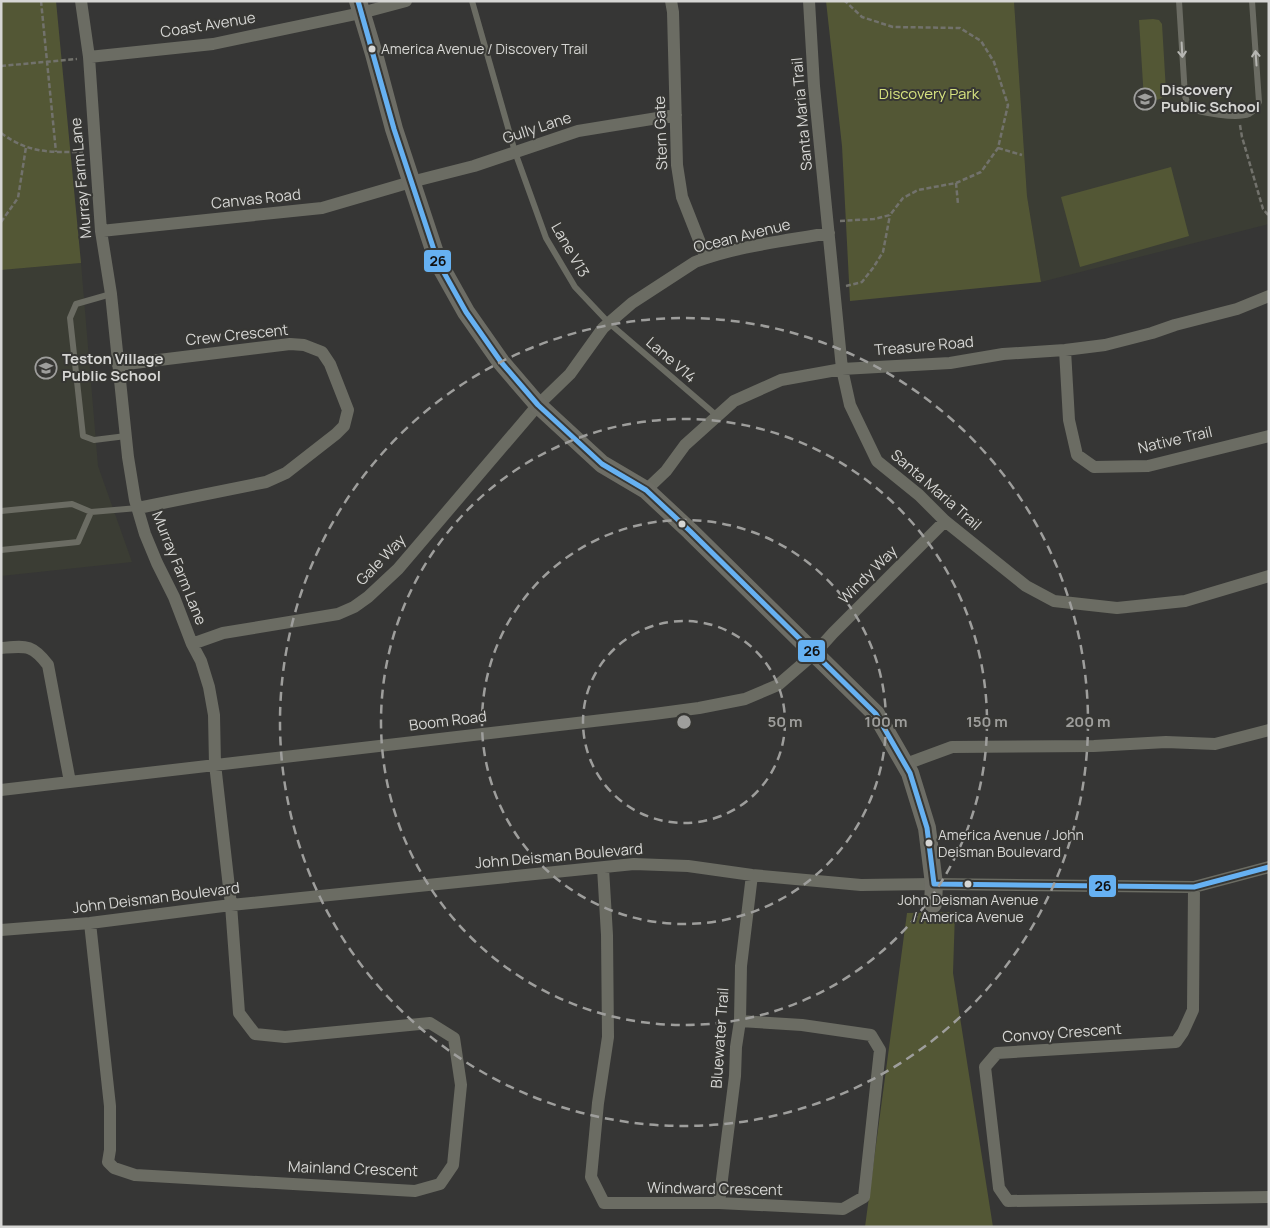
<svg xmlns="http://www.w3.org/2000/svg" width="1270" height="1228" font-family="Manrope,sans-serif">
<style>
.built{fill:#3b3d34}
.green{fill:#535735}
.lines{fill:none;stroke-linecap:round;stroke-linejoin:round}
.path{stroke:#72726c;stroke-width:2.5;stroke-dasharray:5 2.5;stroke-linecap:butt}
.lane{stroke:#6b6c63;stroke-width:6}
.street{stroke:#6b6c63;stroke-width:12}
.secondary{stroke:#6d6d65;stroke-width:18}
.bus-1-casing{stroke:#373734;stroke-width:9}
.bus-1{stroke:#66b1f2;stroke-width:5}
.oneway{stroke:#b6b6b2}
.ring{fill:none;stroke:#9e9e9c;stroke-width:2.5;stroke-dasharray:9 6}
.bus-dot{fill:#d6d6d4;stroke:#373734;stroke-width:2}
.labels{text-anchor:middle;stroke-width:4;stroke-linejoin:round;paint-order:stroke}
.bus-label{font-size:14px;fill:#d6d6d4;stroke:#373734;text-anchor:start}
.street-label{font-size:15px;fill:#d6d6d4;stroke:#373734}
.poi-label{font-size:15px;font-weight:bold;fill:#d6d6d4;stroke:#373734;text-anchor:start}
.park-label{font-size:15px;fill:#d6e27f;stroke:#373734}
.centre{fill:#9e9e9c;stroke:#373734;stroke-width:2.5}
.ring-label{font-size:15px;text-anchor:middle;font-weight:bold;fill:#9e9e9c;stroke:#373734;stroke-width:4;stroke-linejoin:round;paint-order:stroke}
.line-badge{stroke:#373734;stroke-width:2}
.pale-badge-label{font-size:14px;text-anchor:middle;font-weight:bold;fill:#111}
</style>
<rect width="100%" height="100%" fill="#363635"/>
<path class="built" d="M1014 1H1269V224L1041 282 1027 196Z
M81 263 98 466 132 562 1 576V270Z"/>
<path class="green" d="M1 1H56L81 263 1 270Z
M826 1H1014L1027 196 1041 282 850 301 842 146Z
M1153 19 1159 20 1162 24 1166 91C1163 102 1154 100 1144 100L1139 20Z
M1171 167 1189 236 1080 267 1061 197Z
M955 912 953 973 993 1227H865L907 913Z"/>
<g class="lines">
<path class="path" d="M41 1 56 152
M1 66 77 59
M1240 125 1242 137 1263 209 1269 216
M1 133C30 154 50 152 83 152
M998 148 1022 155
M956 183 958 204
M840 221 874 219 890 215 903 198 918 190 956 183 981 172 998 148 1008 105 994 62 981 41 960 28 893 27 862 17 845 1
M1 222 18 198 26 147
M846 286 862 282 873 268 883 252 890 215"/>
<path class="lane" d="M472 1 515 152 546 238 575 287 609 323 716 415
M1179 1 1185 96 1189 108C1201 113 1237 119 1249 114 1255 111 1257 107 1259 102L1252 1
M111 294 76 304 70 318 83 436 94 440 126 436
M1 511 72 504 91 512 138 508
M1 550 78 542 91 512"/>
<path class="street" d="M81 1 89 57 101 231 111 294 128 457 135 500 145 534 157 563 174 597 192 644 201 661 209 687 214 715 215 764 231 905 239 1013 255 1034 285 1037 430 1023 454 1038 461 1085 453 1165 440 1184 415 1191 135 1175 114 1168 108 1162 110 1150V1106L90 923
M671 1 673 12 677 165 682 197 706 258
M809 1 814 86 842 369 850 405 877 461 919 495 945 521 1026 586 1054 601 1117 608 1185 601 1269 576
M89 57 213 44 361 13 406 1
M101 231 322 208 411 182 474 166 578 131 676 115
M1065 350 1069 420 1077 455 1094 467 1148 466 1269 436
M118 365 290 344 304 345 322 352 330 364 348 410 344 426 336 434 286 473 266 482 138 508
M646 490 666 471 685 445 734 401 781 380 842 369 950 363 1003 354 1065 350 1105 345 1152 333 1175 325 1237 309 1269 296
M192 644 223 633 338 614 354 607 368 597 398 569 538 405 570 374 603 328 632 303 695 262C737 246 785 241 829 233
M1 648C26 646 32 644 48 665L70 782
M906 764 952 747 1094 746 1166 742 1215 744 1269 730
M1 790 654 714 699 708 745 699 778 685 815 653 833 633 945 521
M603 868 607 935 608 1037 598 1103 591 1177 604 1203H719L843 1209 864 1197 880 1050 871 1035 802 1025 740 1021
M1194 887 1193 1010 1183 1032 1176 1042 997 1053 985 1067 999 1188 1008 1201 1269 1197
M1 930 90 923 231 905 634 864 688 866 752 875 861 885 934 884 1194 887 1269 867
M719 1203 735 1076 736 1047 740 1021 741 966 752 875"/>
<path class="secondary" d="M358 1 374 54 394 129 438 262 466 312 501 362 538 405 602 464 646 490 690 531 876 714 910 773 927 828 934 884 933 904"/>
<g class="bus-1-casing">
<path id="bus-1" d="M358 1 394 129 438 262 466 312 501 362 538 405 602 464 646 490 690 531 876 714 910 773 927 828 934 884
M934 884 1194 887 1269 867"/>
</g>
<use href="#bus-1" class="bus-1"/>
</g>
<defs><path id="oneway-shaft" d="M-6 0H5M1.5-3L5.5 0L1.5 3" fill="none" stroke-width="1.6" stroke-linecap="round" stroke-linejoin="round" transform="scale(1.25)"/></defs>
<g class="oneway">
<use href="#oneway-shaft" transform="translate(1182 50) rotate(87)"/>
<use href="#oneway-shaft" transform="translate(1256 58) rotate(-94)"/>
</g>
<g class="ring">
<circle cx="684" cy="722" r="101"/>
<circle cx="684" cy="722" r="202"/>
<circle cx="684" cy="722" r="303"/>
<circle cx="684" cy="722" r="404"/>
</g>
<defs>
<g id="school-ring" transform="scale(1.125)"><circle r="9.5" fill="#373734" stroke="#9e9e9c" stroke-width="1.5"/><path d="M0-5L7-2L0 1L-7-2ZM-4 1L0 2.5L4 1V4Q0 6-4 4Z" fill="#9e9e9c"/></g>
</defs>
<g fill-rule="evenodd">
<use href="#school-ring" x="1145" y="99"/>
<use href="#school-ring" x="46" y="368"/>
</g>
<g class="bus-dot">
<circle cx="372" cy="49" r="4.5"/>
<circle cx="682" cy="524" r="4.5"/>
<circle cx="929" cy="843" r="4.5"/>
<circle cx="968" cy="884" r="4.5"/>
</g>
<g class="labels">
<g class="bus-label">
<text x="381" y="54">America Avenue / Discovery Trail</text>
<text x="938" y="840">America Avenue / John<tspan x="938" dy="17">Deisman Boulevard</tspan></text>
<text x="968" y="905" text-anchor="middle">John Deisman Avenue<tspan x="968" dy="17">/ America Avenue</tspan></text>
</g>
<g class="street-label">
<text transform="translate(208 25) rotate(-9)" y="5">Coast Avenue</text>
<text transform="translate(802 114) rotate(-95)" y="5">Santa Maria Trail</text>
<text transform="translate(537 128) rotate(-18)" y="5">Gully Lane</text>
<text transform="translate(661 133) rotate(-92)" y="5">Stern Gate</text>
<text transform="translate(81 178) rotate(-95)" y="5">Murray Farm Lane</text>
<text transform="translate(256 199) rotate(-6)" y="5">Canvas Road</text>
<text transform="translate(742 236) rotate(-14)" y="5">Ocean Avenue</text>
<text transform="translate(570 250) rotate(60)" y="5">Lane V13</text>
<text transform="translate(237 335) rotate(-6)" y="5">Crew Crescent</text>
<text transform="translate(924 346) rotate(-5)" y="5">Treasure Road</text>
<text transform="translate(671 360) rotate(41)" y="5">Lane V14</text>
<text transform="translate(1175 440) rotate(-13)" y="5">Native Trail</text>
<text transform="translate(936 490) rotate(41)" y="5">Santa Maria Trail</text>
<text transform="translate(381 560) rotate(-46)" y="5">Gale Way</text>
<text transform="translate(179 568) rotate(68)" y="5">Murray Farm Lane</text>
<text transform="translate(868 575) rotate(-45)" y="5">Windy Way</text>
<text transform="translate(448 721) rotate(-7)" y="5">Boom Road</text>
<text transform="translate(559 856) rotate(-5)" y="5">John Deisman Boulevard</text>
<text transform="translate(156 898) rotate(-7)" y="5">John Deisman Boulevard</text>
<text transform="translate(1062 1033) rotate(-4)" y="5">Convoy Crescent</text>
<text transform="translate(720 1038) rotate(-86)" y="5">Bluewater Trail</text>
<text transform="translate(353 1169) rotate(2)" y="5">Mainland Crescent</text>
<text transform="translate(715 1189) rotate(1)" y="5">Windward Crescent</text>
</g>
<g class="poi-label">
<text x="1161" y="95">Discovery<tspan x="1161" dy="17">Public School</tspan></text>
<text x="62" y="364">Teston Village<tspan x="62" dy="17">Public School</tspan></text>
</g>
<g class="park-label">
<text x="929" y="99">Discovery Park</text>
</g>
</g>
<circle cx="684" cy="722" r="8" class="centre"/>
<g class="ring-label">
<text x="785" y="727">50 m</text>
<text x="886" y="727">100 m</text>
<text x="987" y="727">150 m</text>
<text x="1088" y="727">200 m</text>
</g>
<g class="line-badge">
<rect x="423" y="249" width="29" height="24" rx="5" fill="#66b1f2"/>
<rect x="797" y="639" width="29" height="24" rx="5" fill="#66b1f2"/>
<rect x="1088" y="874" width="29" height="24" rx="5" fill="#66b1f2"/>
</g>
<g class="pale-badge-label">
<text x="438" y="266">26</text>
<text x="812" y="656">26</text>
<text x="1103" y="891">26</text>
</g>
<rect width="1270" height="1228" fill="none" stroke="#d6d6d4" stroke-width="5"/>
</svg>
